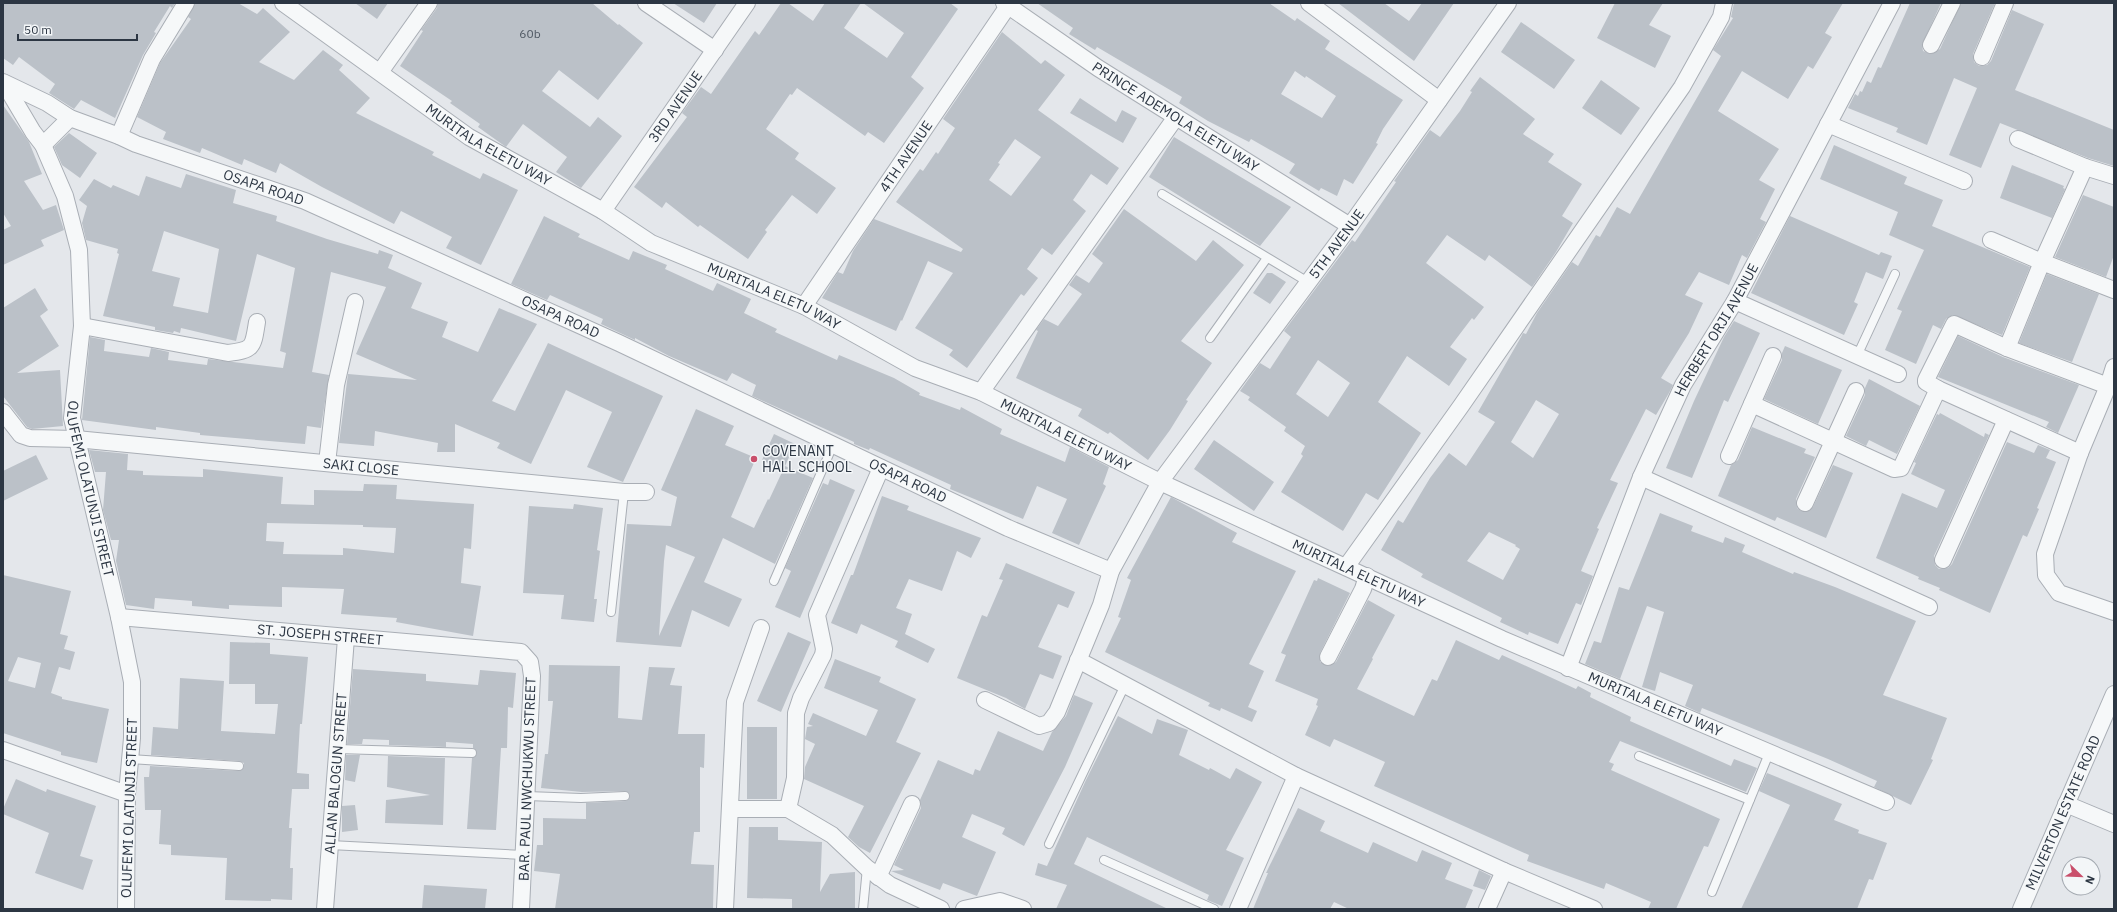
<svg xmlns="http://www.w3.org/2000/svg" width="2117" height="912" font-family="'IBM Plex Sans',sans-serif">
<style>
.building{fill:#bbc1c8;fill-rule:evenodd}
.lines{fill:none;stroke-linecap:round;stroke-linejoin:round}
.service-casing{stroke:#a9aeb5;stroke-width:10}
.minor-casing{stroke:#a9aeb5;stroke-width:18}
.service{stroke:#f6f8f9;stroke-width:8}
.minor{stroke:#f6f8f9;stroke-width:16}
.poi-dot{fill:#c94f6b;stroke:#f3f6f8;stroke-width:1.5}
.labels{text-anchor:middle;stroke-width:3;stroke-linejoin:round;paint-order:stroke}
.number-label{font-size:12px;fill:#505964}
.street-label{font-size:14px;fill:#2c3643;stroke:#f3f6f8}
.poi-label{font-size:14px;fill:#2c3643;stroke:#f3f6f8;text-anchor:start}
</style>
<rect width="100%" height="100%" fill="#e4e7eb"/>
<path class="building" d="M3 3H175L172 8 170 6 154 32 156 33 143 55 115 118 81 100 74 109 49 93 55 84 19 57 13 65 3 58Z
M195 3H238L257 14 263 8 290 32 259 62 294 80 323 50 343 65 339 70 370 98 356 113 434 152 432 155 480 179 483 173 518 190 481 265 446 248 452 237 401 211 394 224 322 187 280 163 276 173 244 159 242 165 202 148 200 153 163 139 166 132 137 117 160 63 191 19 188 17Z
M355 3H388L377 19Z
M438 3H592L618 25 619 24 643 43 598 100 559 70 542 91 590 127 598 117 622 136 581 188 556 172 567 157 523 124 506 147 478 127 480 124 450 103 452 101 400 66 423 31 421 30 437 8Z
M673 3H717L704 23Z
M781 3H788L813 21 825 3H861L844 28 887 58 904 33 863 3H950L958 9 911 77 924 88 884 143 868 132 865 136 797 88 792 95 790 94 766 129 799 153 795 159 836 188 817 214 792 195 765 230 767 232 748 259 700 225 698 227 666 202 662 208 634 187 687 117 682 113 701 87 711 94 755 31 759 35Z
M1037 3H1269L1295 21 1297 18 1330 41 1325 49 1403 100 1383 129 1376 143 1378 144 1353 184 1344 179 1337 196 1321 188 1319 191 1289 173 1295 164 1251 139 1249 142 1208 121 1179 103 1182 97 1097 47 1095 50 1069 34 1073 28ZM1295 71 1305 78 1306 76 1336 96 1322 118 1281 94Z
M1338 3H1384L1409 21 1422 3H1454L1414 61Z
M1615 3H1663L1649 25 1671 36 1655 68 1597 38Z
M1734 3H1843L1825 33 1832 37 1813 69 1808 66 1788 99 1742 71 1718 111 1779 149 1759 180 1775 189 1760 219 1766 222 1747 258 1742 255 1729 285 1699 272 1685 295 1703 303 1689 333 1661 378 1673 385 1669 393 1656 415 1646 409 1610 480 1618 483 1597 528 1599 529 1581 571 1593 576 1581 605 1576 603 1558 644 1529 632 1528 635 1500 622 1502 618 1421 577 1423 574 1381 550 1398 520 1403 523 1430 478 1449 453 1466 466 1495 422 1478 412 1521 337 1523 333 1526 334 1537 313 1572 262 1578 266 1596 235 1600 237 1617 207 1630 214 1721 56 1713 50 1733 18 1731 17ZM1536 400 1559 414 1533 458 1511 442ZM1489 532 1516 545 1515 546 1520 549 1503 580 1467 561Z
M1910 3H1941L1922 45 1923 51 1931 54 1940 49 1961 3H1995L1973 54 1974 62 1979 66 1987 65 1991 61 2012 10 2044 24 2015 90 2114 130V166L2088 158 2000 123 1981 168 1949 155 1977 88 1954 78 1927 145 1896 132 1898 128 1848 108 1855 94 1858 96 1860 91 1862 92 1867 81 1871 83 1878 67 1881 68Z
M1521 22 1575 60 1554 89 1501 52Z
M1002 32 1041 64 1045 60 1065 75 1038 110 1119 168 1107 185 1091 174 1073 200 1086 211 1052 255 1042 248 1027 269 1038 278 1024 296 1021 294 967 368 949 355 953 350 915 328 953 273 928 261 902 321 901 320 896 331 822 298 838 272 843 274 853 251 874 219 961 252 963 249 896 202 920 169 923 171 936 152 938 154 955 128 943 119ZM1015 139 1041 157 1011 196 989 180 1000 164 998 163Z
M1480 77 1535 119 1523 134 1554 154 1548 162 1582 184 1562 216 1573 223 1556 252 1532 287 1489 255 1485 261 1447 235 1426 263 1484 307 1474 320 1472 318 1450 347 1467 359 1449 386 1407 356 1378 402 1421 433 1378 500 1366 493 1343 531 1281 492 1303 456 1301 454 1305 446 1284 431 1286 427 1248 400 1250 397 1240 391 1260 363 1270 369 1291 337 1284 331 1352 240 1355 242 1396 182 1394 181 1430 130 1440 137 1460 111 1472 92 1470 91ZM1318 360 1350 383 1328 417 1296 394Z
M1601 80 1640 108 1621 135 1582 108Z
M1080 98 1116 122 1122 110 1137 118 1123 143 1070 113Z
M3 105 29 142 42 174 24 181 43 210 56 205 64 230 41 240 44 246 3 265V230L11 226 3 213Z
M69 133 97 153 80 178 62 165 54 147Z
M1174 137 1291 207 1260 246 1149 177Z
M1834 145 1907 177 1904 184 1943 200 1932 226 2030 267 2002 335 1953 315 1946 319 1941 329 1933 325 1916 364 1885 350 1902 311 1897 309 1924 250 1889 235 1898 212 1820 179Z
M2012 165 2064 186 2063 188 2065 189 2052 218 2000 198Z
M186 174 236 190 233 203 277 216 276 221 327 239 378 254 379 250 393 255 388 268 422 283 411 308 448 322 442 337 478 352 499 308 537 324 492 401 515 411 548 343 663 396 623 482 587 467 612 412 566 390 531 464 497 448 500 443 455 424V452H437L438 443 375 431 374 446 339 443 348 374 417 380 356 354 386 287 331 272 312 372 329 375 321 428 307 426 305 444 200 435V433L156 427V430L82 420 90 337 105 340 104 351 149 357 151 348 169 352 168 360 207 365 208 359 283 368 286 353 280 351 295 268 257 254 236 341 181 328 180 333 174 331 173 333 155 330V327L103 316 119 254 117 253 118 249 86 240 82 223 87 206 79 200 94 179 111 188 113 185 139 196 146 176 181 188ZM164 231 219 249 208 313 173 306 180 278 152 271Z
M2083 195 2114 207V255L2106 277 2055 257Z
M1124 209 1196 261 1213 240 1244 265 1181 341 1212 363 1186 400 1188 401 1170 430 1148 460 1110 432 1108 434 1078 416 1082 409 1016 378 1038 331 1036 330 1044 319 1058 326 1082 294 1069 285 1076 275 1089 283 1103 263 1092 254Z
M544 216 580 234 578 237 629 260 633 251 667 265 665 269 713 291 717 283 751 299 744 313 777 329 775 332 837 360 839 355 894 378 920 393 919 395 960 410 961 407 1002 429 1000 434 1065 462 1070 447 1109 467 1103 484 1106 486 1079 545 1052 533 1067 499 1037 486 1023 519 950 489 951 485 870 448 869 450 854 444V442L752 396 756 385 732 373 727 381 669 356 635 338V340L601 324 603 319 550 295 547 300 511 284Z
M1790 216 1879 255 1881 252 1892 256 1883 279 1866 272 1854 302 1858 304 1844 335 1751 293Z
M1267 273H1272L1286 282 1270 304 1253 293Z
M2047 274 2099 294 2072 362 2019 343Z
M35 288 48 310 40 316 59 346 17 373 60 370 63 426 32 429 27 427 3 396V308Z
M1734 321 1760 333 1728 402 1724 400 1692 478 1666 468 1694 401 1724 337Z
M1958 336 2003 357 2079 385 2058 433 2046 427 2049 422 1938 377Z
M1785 346 1842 370 1818 424 1764 399 1782 360V353Z
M1869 379 1920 406 1897 454 1869 440 1866 446 1846 436 1865 395V388Z
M696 409 734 426 725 445 756 458 731 517 754 528 768 499 769 500 783 470 762 460 774 434 795 444 785 466 813 478 775 564 723 538 704 582 742 599 729 627 692 610 681 647 616 642 627 524 671 526 677 497 661 490ZM666 545 695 557 659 636 664 561Z
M1940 413 1984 437 1985 433 1989 435 1934 556 1935 565 1939 569 1948 568 1952 564 2007 442 2034 453 2038 445 2050 450 2046 458 2056 462 2037 508 2039 509 2027 537 2023 535 1990 613 1939 590 1940 588 1918 579 1919 577 1876 558 1902 493 1937 508 1945 490 1911 474 1916 463 1914 462 1937 414 1939 415Z
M1752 427 1806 449 1804 453 1815 457 1796 499 1797 508 1801 511 1806 512 1813 507 1833 465 1853 473 1826 538 1777 517 1775 521 1718 496 1731 465 1738 460Z
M1214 440 1274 482 1254 511 1194 469Z
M89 450 128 454 127 470 143 471V475L203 477V469L283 477 281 504 314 505V490L363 491 364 484 397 485 396 499 474 504 471 549 464 548 461 583 481 586 473 636 396 622 397 618 341 614 344 589 282 587V607L229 605V609L192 606V601L155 598 154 609 126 605 116 561 119 540H111L103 510 106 472H95ZM267 523 363 525V527L396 528 394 553 343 548V555L283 554 284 542 266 541Z
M36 455 48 479 3 501V471Z
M830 479 855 490 800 618 775 607 791 571 785 568 823 483 828 485Z
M882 496 909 506 907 510 981 538 971 558 957 551 942 591 909 579 896 608 912 614 905 634 935 649 928 663 895 647 898 641 861 624 857 634 831 623 851 575H853Z
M1171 497 1237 533 1232 542 1296 571 1249 664 1264 671 1248 707 1257 711 1252 722 1221 708 1220 711 1208 706 1210 703 1105 652 1121 618 1118 617 1131 580 1127 578Z
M574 504 603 508 597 550 600 551 594 599H597L594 622 561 619 564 595 523 593 529 506 573 509Z
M1660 513 1693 526 1691 531 1723 543 1725 537 1745 545 1742 552 1793 574 1794 572 1835 587 1916 621 1883 695 1947 718 1931 759 1933 760 1911 805 1874 787 1877 781 1828 759 1702 708 1700 713 1685 706 1693 685 1660 672 1655 691 1642 687 1664 612 1647 606 1620 679 1585 664 1594 641 1601 643 1619 587 1629 590Z
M1006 563 1075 592 1068 608 1058 604 1038 647 1062 656 1053 679 1040 674 1025 709 1006 698 957 678 982 615 987 617 1003 580 999 579Z
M3 575 71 591 60 634 68 636 64 649 75 652 70 670 59 667 51 693 62 697V699L109 709 97 763 61 755V752L3 733ZM18 657 41 663 35 688 8 681Z
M1318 578 1350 593 1320 653V662L1328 666 1336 662 1368 600 1395 615 1372 658 1373 659 1357 689 1414 716 1432 679 1437 681 1456 640 1499 660 1502 655 1576 689 1578 686 1591 693 1590 697 1631 717 1630 721 1731 766 1734 759 1757 768 1746 792 1620 741 1609 762 1614 764 1611 770 1720 819 1708 847 1704 846 1676 909H1648L1651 902 1606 883 1604 889 1527 861 1529 855 1374 786 1385 762 1334 739 1330 747 1305 735 1318 706 1316 705 1318 699 1275 681 1286 655 1281 653 1314 580 1317 581Z
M788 632 811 642 781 712 757 701Z
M230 642 270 643V654L308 657 302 724H300L297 773 309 774V789H292L289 828H292L290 868H293L292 900 271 899V901L225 900 227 858 171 855V845L159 844 161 810H145L144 777H149L150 766 239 771 244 767V763L239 761 151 755 153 727 178 729 180 678 224 681 221 731 275 734 278 704H255V684H229Z
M835 659 881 677 879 682 916 699 896 742 921 753 870 853 859 847 848 837 864 806 804 779 805 767 815 744 805 739 807 727 813 726 808 724 813 713 866 736 878 710 824 688Z
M549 665 620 666 618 718 642 720 649 667 675 668 670 685 682 686 678 734H705L704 768 700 767V832H694L691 864 714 865 713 909H555L560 874 534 871 537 845H543V818L586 819V803L626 801 630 796 629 793 625 791 582 792 541 788 545 754H548L553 701H548Z
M353 669 426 674V681L478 685 480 670 516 673 513 708 508 707 507 748H501L496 830 467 829 472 758 477 754 473 748V744L446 742V747L389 745V740L363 739 362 744H347Z
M1074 695 1093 703 1065 767 1024 846 1002 834 1005 828 972 814 962 837 996 852 977 896 943 883 940 890 891 871 904 870 894 865 921 808 920 800 938 760 973 775 975 769 980 771 998 731 1043 751 1052 732 1066 716Z
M1118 716 1152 734 1157 719 1188 730 1179 755 1209 770 1210 768 1230 779 1236 768 1262 782 1226 850 1244 858 1222 906 1207 900 1209 895 1087 837 1074 864 1168 909H1056L1067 885 1035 875 1038 863 1047 866 1086 780Z
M747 727H777V799H747Z
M346 755H360L355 782 345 780Z
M388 756 445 758 443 825 385 823 386 800 430 795 387 787Z
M1767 773 1842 804 1834 820 1859 830 1858 833 1887 843 1873 880 1869 879 1857 909H1741L1790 805 1759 791Z
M16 779 46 792 47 789 96 806 80 856 93 860 83 890 35 873 49 833 3 814V809Z
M355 805 358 830 342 832V806Z
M1298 808 1325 821 1320 831 1368 853 1373 842 1417 862 1422 850 1452 863 1445 879 1473 890 1465 909H1349L1334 902 1330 909H1253L1268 873H1266Z
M749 827H778V840L822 842 820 892 830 874 855 872V909H792V899L747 898Z
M1479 870 1491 876 1485 890 1473 886Z
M424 885 487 889 485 909H422Z"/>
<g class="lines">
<g class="service-casing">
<path id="service" d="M1162 194 1308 282
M1210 338 1267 258
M1857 356 1895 274
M774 581 833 445
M611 612 624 492
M338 749 472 753
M1639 756 1750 800
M130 759 239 766
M527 796 581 798 625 796
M1049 844 1125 685
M330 845 524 855
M1104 860 1214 909
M1712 892 1770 751
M863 909 867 868"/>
</g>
<g class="minor-casing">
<g id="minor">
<path id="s1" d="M283 3 469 137 603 211 651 243 804 306 915 368 981 392 1160 482 1502 639 1886 802"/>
<path d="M646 3 715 50"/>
<path id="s2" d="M1004 3 1098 68 1350 226"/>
<path d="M1309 3 1439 100"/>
<path d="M1931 45 1952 3"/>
<path d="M1982 57 2005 3"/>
<path d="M380 72 429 3"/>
<path id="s3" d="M3 82 47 103 70 118 119 136 136 144 305 201 619 343 1008 528 1111 571"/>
<path id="s4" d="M4 83 33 132 43 145 65 196 79 250 82 326 72 418 119 617 132 682V738L127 794 126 909"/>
<path d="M1828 124 1964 181"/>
<path d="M119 136 152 59 186 3"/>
<path d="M2018 139 2085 167 2114 176"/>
<path d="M43 145 70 118"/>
<path d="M2085 167 2042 262 2114 290"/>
<path id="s5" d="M603 211 747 3"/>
<path d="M1991 240 2042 262 2007 348"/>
<path d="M1735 301 1898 374"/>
<path id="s6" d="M804 306 1008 6"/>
<path d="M82 326 228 353C254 350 253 347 257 322"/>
<path d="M2114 367 2108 386 2080 453 2045 554 2046 575 2059 593 2114 612"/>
<path d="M1938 389 1926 382V380L1954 324 2007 348 2108 386"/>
<path d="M981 392 1176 117"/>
<path d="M1752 404 1894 469 1901 468 1938 389 2080 453"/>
<path id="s7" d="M3 412 21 435 30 438 76 439 624 492H646"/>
<path d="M1729 456 1773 356"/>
<path d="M327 463 336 385 355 302"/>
<path d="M1641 477 1929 607"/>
<path d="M1805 503 1856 391"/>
<path d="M1943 560 2006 420"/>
<path d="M1346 567 1461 406 1682 87 1721 17 1724 3"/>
<path id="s8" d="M119 617 521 652 530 662 532 676 521 909"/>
<path d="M1328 657 1363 589 1367 576"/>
<path d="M1078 660 1296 776 1504 871 1594 909"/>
<path id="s9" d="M1568 668 1641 477 1683 385 1735 301 1892 3"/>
<path id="s10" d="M985 700 1039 726 1049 723 1057 712 1101 605 1111 571 1160 482 1350 226 1508 3"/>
<path d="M3 750 127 794"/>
<path d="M2066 804 2114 824"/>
<path d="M730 809H788L832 835 867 868 890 885 941 909"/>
<path d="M788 809 795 778 796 713 801 698 823 655 824 649 817 615 881 468"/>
<path d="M878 877 912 804"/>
<path id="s11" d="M325 909 346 638"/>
<path d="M725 909 735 702 761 628"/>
<path d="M964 909 1000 901 1023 909"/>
<path d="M1238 909 1296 776"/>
<path d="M1487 909 1504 871"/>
<path id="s12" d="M2021 909 2114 694"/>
</g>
</g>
<use href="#service" class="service"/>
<use href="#minor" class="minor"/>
</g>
<circle class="poi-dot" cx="754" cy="459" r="4"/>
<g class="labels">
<g class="number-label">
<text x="530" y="38">60b</text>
</g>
<g class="street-label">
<text dy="5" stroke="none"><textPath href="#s5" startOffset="127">3RD AVENUE</textPath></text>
<text dy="5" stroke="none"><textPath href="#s2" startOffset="206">PRINCE ADEMOLA ELETU WAY</textPath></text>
<text dy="5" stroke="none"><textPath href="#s1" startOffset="250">MURITALA ELETU WAY</textPath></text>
<text dy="5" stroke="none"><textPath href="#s6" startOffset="181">4TH AVENUE</textPath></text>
<text dy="5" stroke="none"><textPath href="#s3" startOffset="282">OSAPA ROAD</textPath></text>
<text dy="5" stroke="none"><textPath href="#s10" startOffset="633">5TH AVENUE</textPath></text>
<text dy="5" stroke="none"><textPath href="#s1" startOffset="574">MURITALA ELETU WAY</textPath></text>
<text dy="5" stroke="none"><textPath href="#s3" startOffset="606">OSAPA ROAD</textPath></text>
<text dy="5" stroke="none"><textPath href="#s9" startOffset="370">HERBERT ORJI AVENUE</textPath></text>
<text dy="5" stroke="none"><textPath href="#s1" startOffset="898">MURITALA ELETU WAY</textPath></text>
<text dy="5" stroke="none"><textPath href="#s7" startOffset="371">SAKI CLOSE</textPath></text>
<text dy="5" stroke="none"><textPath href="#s3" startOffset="990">OSAPA ROAD</textPath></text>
<text dy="5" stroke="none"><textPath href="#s4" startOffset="426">OLUFEMI OLATUNJI STREET</textPath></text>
<text dy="5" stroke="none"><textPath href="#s1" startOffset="1222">MURITALA ELETU WAY</textPath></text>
<text dy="5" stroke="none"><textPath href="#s8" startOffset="202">ST. JOSEPH STREET</textPath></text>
<text dy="5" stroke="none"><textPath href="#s1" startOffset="1546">MURITALA ELETU WAY</textPath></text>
<text dy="5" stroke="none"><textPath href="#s11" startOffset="136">ALLAN BALOGUN STREET</textPath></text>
<text transform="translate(527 779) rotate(-88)" y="5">BAR. PAUL NWCHUKWU STREET</text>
<text transform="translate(129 808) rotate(-88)" y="5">OLUFEMI OLATUNJI STREET</text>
<text dy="5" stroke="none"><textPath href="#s12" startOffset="105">MILVERTON ESTATE ROAD</textPath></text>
</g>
<g class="poi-label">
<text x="762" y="456">COVENANT<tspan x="762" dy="16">HALL SCHOOL</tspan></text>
</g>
</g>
<rect width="2117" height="912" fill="none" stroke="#2c3643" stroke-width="8"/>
<g transform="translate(2081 876) rotate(113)"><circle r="19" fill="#f3f6f8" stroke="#a3a9b0"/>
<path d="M0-3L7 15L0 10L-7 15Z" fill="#c94f6b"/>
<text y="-6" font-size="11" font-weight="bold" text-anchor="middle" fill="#2c3643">N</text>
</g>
<path d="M18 34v6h119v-6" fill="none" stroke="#2c3643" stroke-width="2"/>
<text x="24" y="34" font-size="12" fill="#2c3643" stroke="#f3f6f8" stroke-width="3" paint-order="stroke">50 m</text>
</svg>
